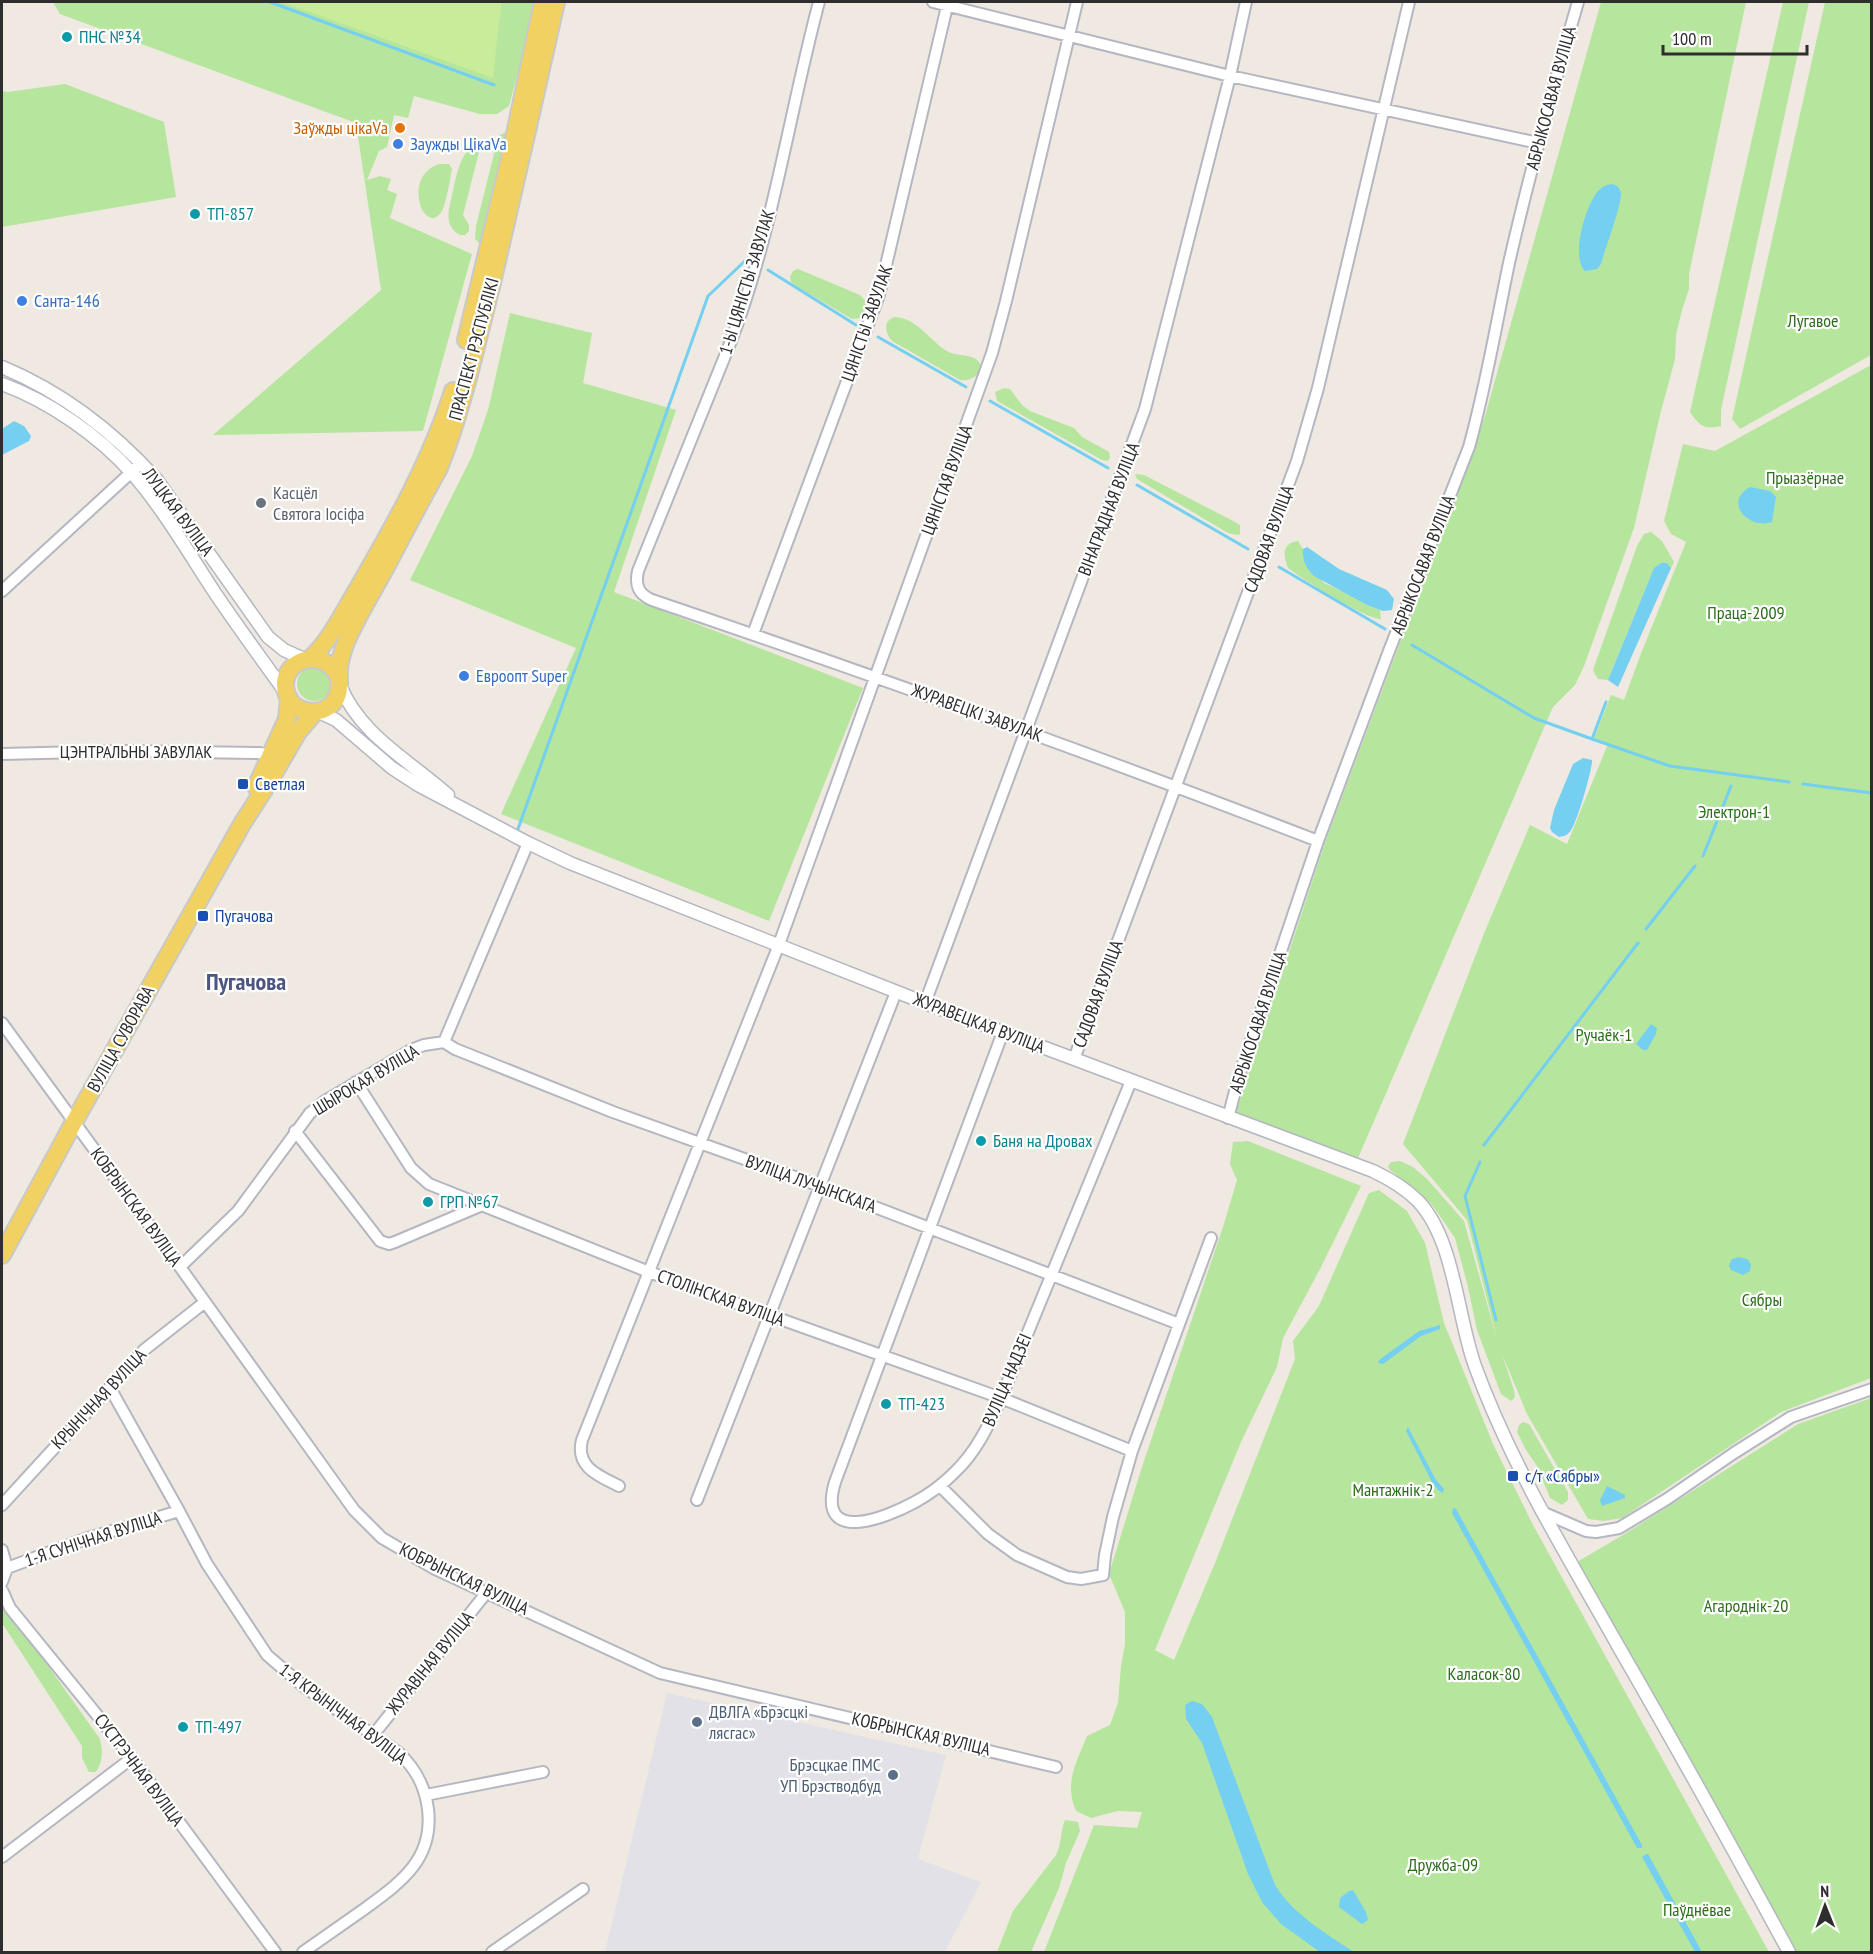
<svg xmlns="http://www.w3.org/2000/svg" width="1873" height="1954" font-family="'PT Sans Narrow',sans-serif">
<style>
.industrial{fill:#e3e1e8}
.green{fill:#b6e59e}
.pitch{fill:#c9ec9a}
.water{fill:#75cff0}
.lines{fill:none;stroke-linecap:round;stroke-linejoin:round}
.stream{stroke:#75cff0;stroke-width:3}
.minor-casing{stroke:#b4b7c1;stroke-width:14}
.tertiary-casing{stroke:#b4b7c1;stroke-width:15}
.primary-casing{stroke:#c9c9c9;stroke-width:20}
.minor{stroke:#fff;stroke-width:10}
.tertiary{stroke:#fff;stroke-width:12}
.primary{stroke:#f2d163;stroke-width:16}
.culture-dot{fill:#0f9aa8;stroke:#fff;stroke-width:2}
.food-dot{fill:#e8710a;stroke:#fff;stroke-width:2}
.shop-dot{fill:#3f7fe0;stroke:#fff;stroke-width:2}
.worship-dot{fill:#6b7280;stroke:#fff;stroke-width:2}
.transit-dot{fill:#1a4fb4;stroke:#fff;stroke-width:2}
.service-dot{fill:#5c6f8a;stroke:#fff;stroke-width:2}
.labels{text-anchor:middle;stroke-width:4.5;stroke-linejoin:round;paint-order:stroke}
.culture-label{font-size:18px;fill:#0d838f;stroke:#fff;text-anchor:start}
.street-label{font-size:18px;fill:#2e2e2e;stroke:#fff}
.food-label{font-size:18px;fill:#c56008;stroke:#fff;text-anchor:end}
.shop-label{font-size:18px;fill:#366cbe;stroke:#fff;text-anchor:start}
.park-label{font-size:18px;fill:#2c6e1b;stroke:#fff}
.worship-label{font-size:18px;fill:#5b616d;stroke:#fff;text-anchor:start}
.transit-label{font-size:18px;fill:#164399;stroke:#fff;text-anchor:start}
.service-label{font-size:18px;fill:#4e5e75;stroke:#fff;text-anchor:start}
.district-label{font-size:24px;font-weight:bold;fill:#4d5680;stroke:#fff}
</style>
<rect width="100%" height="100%" fill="#efe9e1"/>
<path class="industrial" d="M667 1693 946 1755 918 1859 981 1882 945 1952H605Z"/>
<path class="green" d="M53 2H360L499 20 501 2H537L509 106 497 114H480L414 96 408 118 394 115 387 147 379 151 367 180 380 176 391 179 387 190 397 194 390 218 472 254 423 431 213 435 381 290 356 123 60 14Z
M1601 2H1746L1689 274V289L1682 310 1676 335 1675 359 1660 415 1634 528 1584 666 1575 685 1553 707 1358 1158 1236 1112 1326 840 1485 416Z
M1783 2H1809L1721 410V426C1703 430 1700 426 1690 412Z
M1825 2H1871V355L1740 429 1732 419Z
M65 84 164 122 176 197 2 227V91L8 92Z
M508 131 482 244H480L475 239 476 226 494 154 495 140 498 136Z
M482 139 490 141 491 148 487 152H479L463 215 469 225V231L465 235H460C450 230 447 220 449 209 455 186 457 149 482 139Z
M439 164H449L452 169C450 178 446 209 439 215 422 231 403 176 439 164Z
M798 269 860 295 868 304 867 312 863 318 852 319 796 286 791 282 790 277 793 271Z
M510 313 592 333 583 383 676 410 614 592 863 688 769 921 501 814 576 648 410 580 472 456 488 410Z
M895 317C916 318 929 339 945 350 956 357 969 354 976 359 990 370 972 382 960 380L892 341C885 332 882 321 895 317Z
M1871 365V1378L1781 1412 1622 1518 1604 1521 1588 1519 1527 1414 1502 1354 1514 1390 1515 1397 1511 1401 1501 1394 1477 1330 1468 1287 1455 1238 1433 1206 1416 1190 1390 1170 1388 1166 1391 1162 1400 1161 1413 1167 1427 1179 1464 1221 1498 1343 1467 1220 1403 1144 1485 931 1530 825 1567 844 1608 744 1594 738 1611 695 1624 700 1640 656 1686 542 1671 534 1664 521 1683 444 1715 451Z
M1004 388 1010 389 1022 405 1030 411 1074 428 1082 437 1109 452 1110 458 1108 461 1102 460 997 401 995 392Z
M1137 474 1144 475 1235 522 1240 525V534L1237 535 1228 533 1137 479 1135 475Z
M1651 532 1662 541 1674 562 1671 568 1667 563H1661L1654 568 1608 680 1598 679 1593 670 1637 546 1644 534Z
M1298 541 1303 549 1304 560 1324 583 1351 595 1367 605 1380 610 1381 619C1367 620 1301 578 1288 568 1283 555 1282 543 1298 541Z
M297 684a17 17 0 1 1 34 0a17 17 0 1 1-34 0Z
M1248 1141 1361 1186 1320 1269 1283 1338 1277 1367 1241 1442 1155 1650 1174 1660 1215 1563 1295 1359 1293 1341 1319 1306 1369 1193 1379 1190 1407 1211 1425 1243 1444 1323 1493 1444 1533 1525 1769 1952H1044L1094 1825 1137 1828 1142 1812 1118 1811 1091 1818 1076 1811C1064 1783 1076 1763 1087 1736L1110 1725 1118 1703 1121 1666 1125 1644V1612L1109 1574 1141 1470 1223 1227 1237 1180 1230 1164 1233 1142Z
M1871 1398V1952H1795L1577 1562 1623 1535 1798 1424Z
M1523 1422 1529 1424 1568 1492V1500L1562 1505 1550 1498 1537 1466 1526 1450 1517 1432 1519 1425Z
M2 1601 100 1739C103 1753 103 1760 96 1772H89L82 1758V1746L2 1623Z
M1065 1820 1078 1822 1080 1831 1066 1863 1059 1888 1031 1952H997L1013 1911 1056 1855C1062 1844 1060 1832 1065 1820Z"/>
<path class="pitch" d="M282 2H501L493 78Z"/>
<path class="water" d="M1612 184C1617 185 1620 188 1621 194 1621 207 1605 249 1601 264L1597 269 1585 271C1570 257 1586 203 1599 190 1603 186 1606 185 1612 184Z
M14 421 24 426 31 436 29 441 2 455V429Z
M1750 487 1770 491 1776 497 1772 522C1748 530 1723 502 1750 487Z
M1307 547 1339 569 1387 590 1394 599 1392 610 1383 611 1367 605 1314 576C1306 568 1302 560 1303 549Z
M1661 563H1667L1671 568 1618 687 1608 680 1654 568Z
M1583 758 1592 760C1593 767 1577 823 1571 830 1568 835 1565 836 1559 837L1552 832 1550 828 1554 810 1573 764Z
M1651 1024 1657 1028 1656 1034 1647 1050H1643L1636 1044Z
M1739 1257 1747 1259 1751 1264 1750 1271 1743 1275 1731 1270 1729 1265 1732 1259Z
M1440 1325V1329L1421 1336 1383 1364 1378 1363 1379 1360 1419 1331Z
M1408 1427 1436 1480 1444 1489 1443 1493 1439 1491 1433 1484 1406 1431Z
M1607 1486 1625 1495V1498L1602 1506 1600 1500Z
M1453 1508 1456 1509 1642 1845V1848H1637L1452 1513Z
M1192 1701 1202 1704 1212 1717 1275 1885C1294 1915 1325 1933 1354 1952H1320L1281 1924 1262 1902 1248 1874 1202 1743 1186 1719 1185 1705Z
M1646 1854H1648L1702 1952H1695L1642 1857Z
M1353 1890 1366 1912 1368 1920 1362 1924 1339 1907 1340 1898 1349 1891Z"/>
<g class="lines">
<path class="stream" d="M270 2 494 85
M768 270 856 325
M878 337 966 387
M990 401 1108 468
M1137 485 1248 549
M1279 567 1385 629
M1412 645 1534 718 1592 739 1670 766 1789 782
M1592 739 1606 702
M1803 784 1872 793
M518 829 708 296 748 258
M1703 856 1731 786
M1646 929 1695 866
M1484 1145 1638 943
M1480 1162 1465 1196 1496 1320"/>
<g class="minor-casing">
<path id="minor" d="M819 2C789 114 773 232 731 341L638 571C635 585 638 594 652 600 876 676 1098 756 1318 841
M933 2 1230 76 1538 143
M2 591 137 467
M753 634 879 295 948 2
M2 754 122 751 260 753 270 755
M925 1003 1145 409 1230 76 1246 2
M2 1023 180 1267 354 1510 382 1538 435 1569 660 1673 1056 1767
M1003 1032 835 1482C816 1546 886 1518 915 1502 930 1494 943 1484 955 1472 976 1452 989 1425 1001 1398L1131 1081
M444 1042 455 1049 613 1112 820 1186 1179 1324
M1074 1059 1297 461 1318 388 1409 2
M356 1082 411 1168 429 1184 649 1272 1001 1398 1132 1451
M1228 1118 1239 1076 1318 841 1389 651 1469 447C1486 386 1496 325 1509 263 1529 175 1553 88 1578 2
M295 1131 380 1241 389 1244 395 1242 480 1206
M180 1267 238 1211 310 1113 325 1101 411 1050 424 1045 444 1042 528 843
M110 1388 179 1511 207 1564 267 1655 303 1686 399 1753C416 1769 425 1786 428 1809 434 1860 400 1883 363 1910 343 1924 323 1938 303 1952
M619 1486C599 1476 575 1467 582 1440L778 947 992 353 1006 301 1077 2
M940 1486 988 1534 1017 1555 1067 1577 1081 1579 1103 1575 1105 1555 1113 1517 1132 1451 1211 1238
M697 1500 896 992
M2 1505 144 1350 205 1302
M1542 1512 1586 1531 1596 1532 1619 1528 1667 1499 1734 1453 1791 1417 1872 1389
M2 1550 7 1568
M7 1568 85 1539 179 1511
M2 1582 7 1568
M2 1590 10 1608 132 1758 275 1952
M374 1734 487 1592
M426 1795 543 1772
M2 1857 132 1758
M492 1952 583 1889"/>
</g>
<g class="tertiary-casing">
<path id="tertiary" d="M2 367C62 392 113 431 157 480L268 637 284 650 304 659
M2 384C49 401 99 436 132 473 164 510 188 552 215 593 238 627 262 660 286 693
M340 685C359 734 410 761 448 795
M319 712 336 720 392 768 418 785 528 843 570 863 925 1003 1373 1171C1390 1179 1405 1188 1418 1201 1455 1240 1457 1317 1475 1366 1511 1465 1566 1553 1617 1644 1676 1746 1733 1849 1789 1952"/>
</g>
<g class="primary-casing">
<path id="primary" d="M466 340 509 162 543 2
M311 658C331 639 343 613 357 590 394 526 431 461 453 391
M339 677C322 643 275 662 287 695 294 714 320 717 333 703 342 693 338 681 339 669 340 659 343 650 346 642 358 615 373 591 387 565 404 533 421 500 439 468 463 408 476 345 492 283 514 189 535 96 556 2
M256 787 287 719 289 698
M2 1255 74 1122 242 824 269 782 298 732 315 712"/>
</g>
<use href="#minor" class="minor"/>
<use href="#tertiary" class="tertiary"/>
<use href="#primary" class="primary"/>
</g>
<g class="culture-dot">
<circle cx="67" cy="37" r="6"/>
<circle cx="195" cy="214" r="6"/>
<circle cx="981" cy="1141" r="6"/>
<circle cx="428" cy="1202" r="6"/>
<circle cx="886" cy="1404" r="6"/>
<circle cx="183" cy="1727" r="6"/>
</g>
<circle class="food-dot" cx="400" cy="128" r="6"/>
<g class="shop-dot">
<circle cx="398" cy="144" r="6"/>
<circle cx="22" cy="301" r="6"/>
<circle cx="464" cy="676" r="6"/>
</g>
<circle class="worship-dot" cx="261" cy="503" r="6"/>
<g class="transit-dot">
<rect x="237" y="778" width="12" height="12" rx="3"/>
<rect x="197" y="910" width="12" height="12" rx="3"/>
<rect x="1507" y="1470" width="12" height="12" rx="3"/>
</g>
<g class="service-dot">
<circle cx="697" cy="1722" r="6"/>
<circle cx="893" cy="1775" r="6"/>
</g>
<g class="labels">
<g class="culture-label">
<text x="79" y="43">ПНС №34</text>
<text x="207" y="220">ТП-857</text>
<text x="993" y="1147">Баня на Дровах</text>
<text x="440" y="1208">ГРП №67</text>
<text x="898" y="1410">ТП-423</text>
<text x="195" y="1733">ТП-497</text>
</g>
<g class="street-label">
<text transform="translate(1551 98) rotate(-75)" y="6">АБРЫКОСАВАЯ ВУЛІЦА</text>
<text transform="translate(747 282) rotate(-73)" y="6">1-Ы ЦЯНІСТЫ ЗАВУЛАК</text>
<text transform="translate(867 323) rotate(-71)" y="6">ЦЯНІСТЫ ЗАВУЛАК</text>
<text transform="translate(474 349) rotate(-75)" y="6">ПРАСПЕКТ РЭСПУБЛІКІ</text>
<text transform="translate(947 480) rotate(-70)" y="6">ЦЯНІСТАЯ ВУЛІЦА</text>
<text transform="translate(1109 509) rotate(-69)" y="6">ВІНАГРАДНАЯ ВУЛІЦА</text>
<text transform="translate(178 512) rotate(53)" y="6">ЛУЦКАЯ ВУЛІЦА</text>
<text transform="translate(1269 539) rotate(-70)" y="6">САДОВАЯ ВУЛІЦА</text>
<text transform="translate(1423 565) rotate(-69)" y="6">АБРЫКОСАВАЯ ВУЛІЦА</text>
<text transform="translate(977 713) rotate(20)" y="6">ЖУРАВЕЦКІ ЗАВУЛАК</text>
<text x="136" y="758">ЦЭНТРАЛЬНЫ ЗАВУЛАК</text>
<text transform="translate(1098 994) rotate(-70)" y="6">САДОВАЯ ВУЛІЦА</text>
<text transform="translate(1258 1022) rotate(-72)" y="6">АБРЫКОСАВАЯ ВУЛІЦА</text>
<text transform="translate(979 1023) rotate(21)" y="6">ЖУРАВЕЦКАЯ ВУЛІЦА</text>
<text transform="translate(121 1039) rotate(-61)" y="6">ВУЛІЦА СУВОРАВА</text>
<text transform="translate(366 1080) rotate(-31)" y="6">ШЫРОКАЯ ВУЛІЦА</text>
<text transform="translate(811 1184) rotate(20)" y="6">ВУЛІЦА ЛУЧЫНСКАГА</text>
<text transform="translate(136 1207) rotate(54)" y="6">КОБРЫНСКАЯ ВУЛІЦА</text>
<text transform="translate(721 1298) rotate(20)" y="6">СТОЛІНСКАЯ ВУЛІЦА</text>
<text transform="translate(1007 1380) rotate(-67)" y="6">ВУЛІЦА НАДЗЕІ</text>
<text transform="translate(99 1399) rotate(-47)" y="6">КРЫНІЧНАЯ ВУЛІЦА</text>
<text transform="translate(93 1539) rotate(-18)" y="6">1-Я СУНІЧНАЯ ВУЛІЦА</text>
<text transform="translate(464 1579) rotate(26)" y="6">КОБРЫНСКАЯ ВУЛІЦА</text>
<text transform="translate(430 1663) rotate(-51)" y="6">ЖУРАВІНАЯ ВУЛІЦА</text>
<text transform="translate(343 1714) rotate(37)" y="6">1-Я КРЫНІЧНАЯ ВУЛІЦА</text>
<text transform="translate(921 1734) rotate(13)" y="6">КОБРЫНСКАЯ ВУЛІЦА</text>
<text transform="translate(139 1770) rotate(53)" y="6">СУСТРЭЧНАЯ ВУЛІЦА</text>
</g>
<g class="food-label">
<text x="388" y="134">Заўжды цікаVа</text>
</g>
<g class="shop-label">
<text x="410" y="150">Заужды ЦікаVа</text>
<text x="34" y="307">Санта-146</text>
<text x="476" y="682">Евроопт Super</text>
</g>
<g class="park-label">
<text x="1813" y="327">Лугавое</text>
<text x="1805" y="484">Прыазёрнае</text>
<text x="1746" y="619">Праца-2009</text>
<text x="1734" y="818">Электрон-1</text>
<text x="1604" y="1041">Ручаёк-1</text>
<text x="1762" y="1306">Сябры</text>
<text x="1393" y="1496">Мантажнік-2</text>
<text x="1746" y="1612">Агароднік-20</text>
<text x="1484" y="1680">Каласок-80</text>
<text x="1443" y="1871">Дружба-09</text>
<text x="1697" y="1916">Паўднёвае</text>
</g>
<g class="worship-label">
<text x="273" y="499">Касцёл<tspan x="273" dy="21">Святога Іосіфа</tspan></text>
</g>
<g class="transit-label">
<text x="255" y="790">Светлая</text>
<text x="215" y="922">Пугачова</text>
<text x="1525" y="1482">с/т «Сябры»</text>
</g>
<g class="service-label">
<text x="709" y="1718">ДВЛГА «Брэсцкі<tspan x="709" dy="21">лясгас»</tspan></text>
<text x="881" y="1771" text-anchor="end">Брэсцкае ПМС<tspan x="881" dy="21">УП Брэстводбуд</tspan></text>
</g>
<g class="district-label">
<text x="246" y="990">Пугачова</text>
</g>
</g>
<rect width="1873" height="1954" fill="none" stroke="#2e2e2e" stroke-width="6"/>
<g transform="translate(1825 1906) rotate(359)" stroke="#ffffff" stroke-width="4.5" paint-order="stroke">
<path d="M0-4.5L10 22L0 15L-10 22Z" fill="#2e2e2e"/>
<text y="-9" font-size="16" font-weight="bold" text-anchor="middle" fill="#2e2e2e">N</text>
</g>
<path d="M1663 45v9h144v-9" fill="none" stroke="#2e2e2e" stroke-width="3"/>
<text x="1672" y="45" font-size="18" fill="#2e2e2e" stroke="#ffffff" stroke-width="4.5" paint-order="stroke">100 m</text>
</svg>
